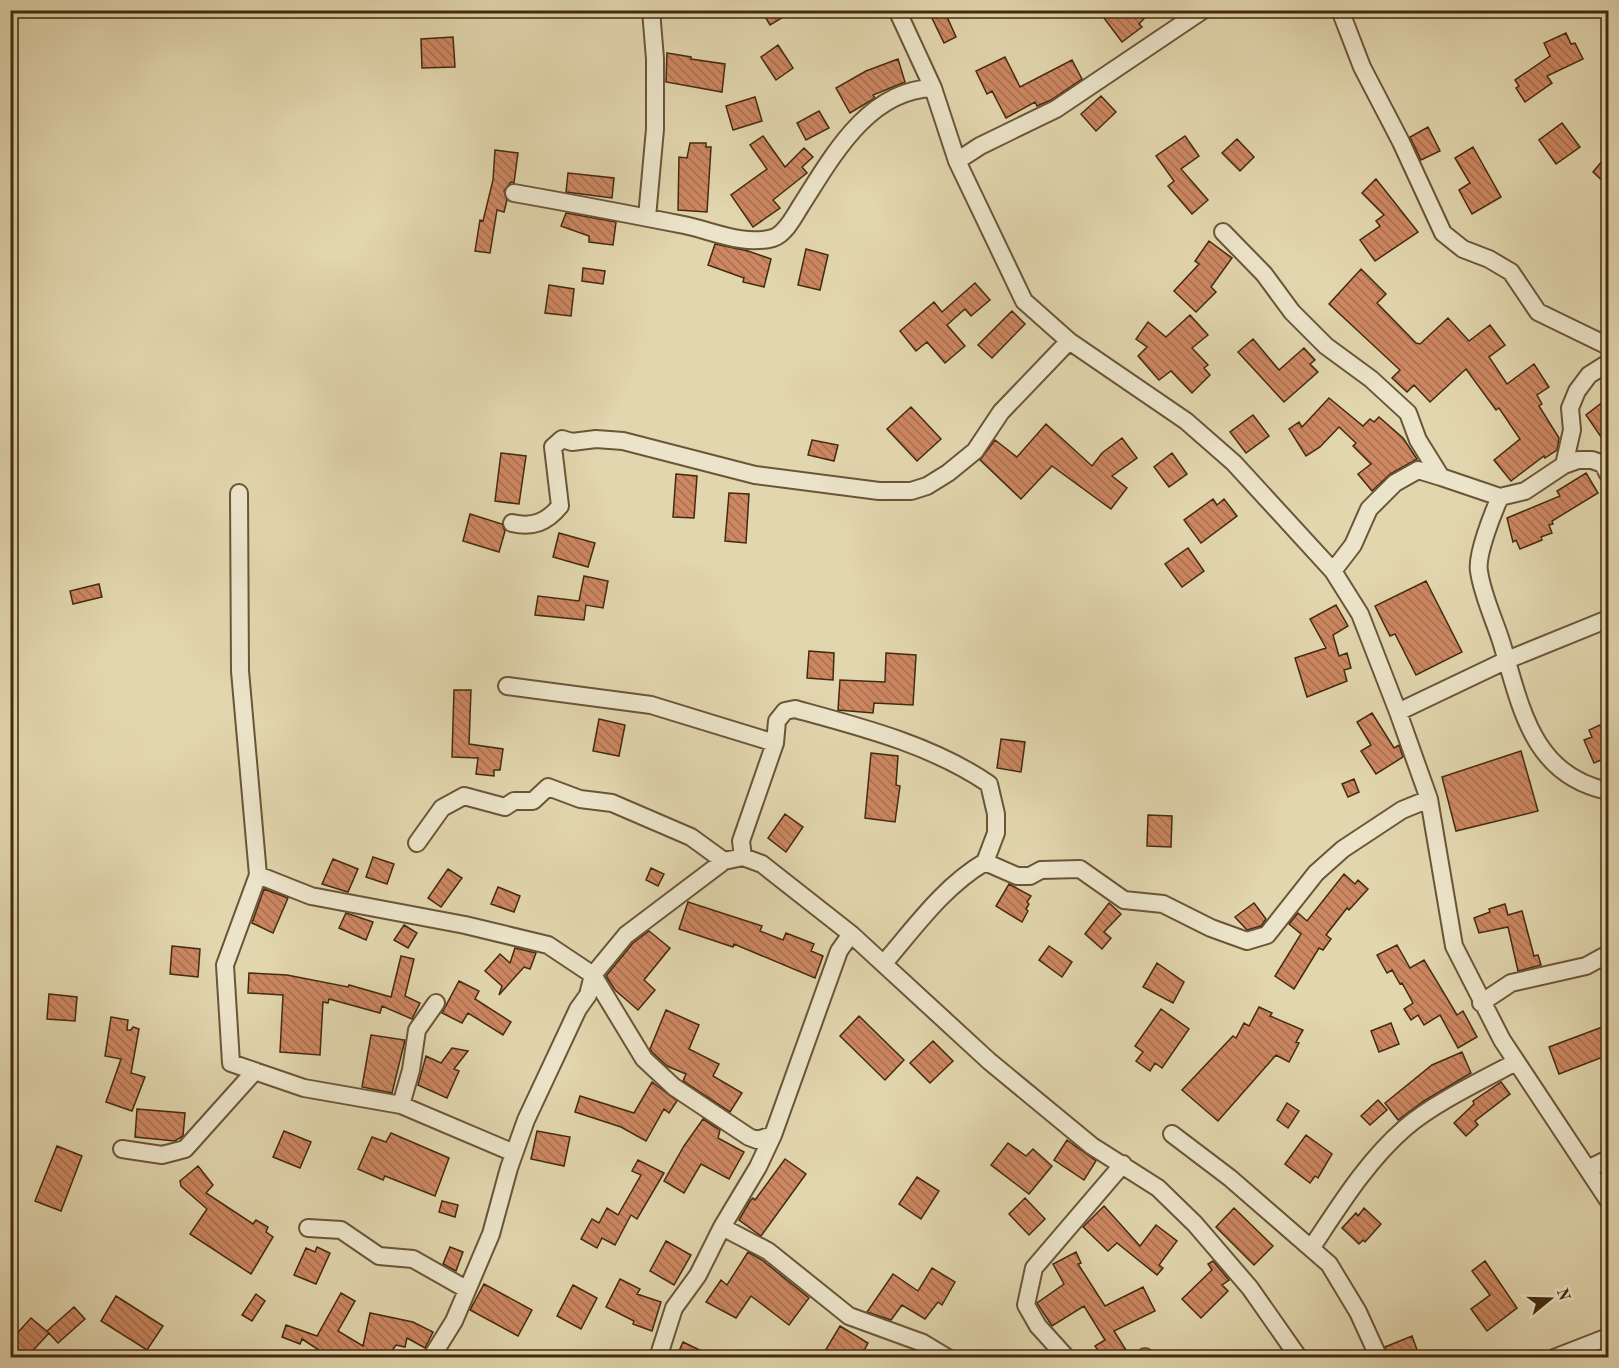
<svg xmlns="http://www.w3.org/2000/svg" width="1619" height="1368" font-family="'Old Standard TT',serif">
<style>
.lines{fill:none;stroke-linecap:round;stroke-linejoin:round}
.stream{stroke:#777e73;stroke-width:4.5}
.building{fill:url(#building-back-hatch);stroke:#432a0f;stroke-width:1.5}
.street-casing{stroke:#6b5537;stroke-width:20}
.street{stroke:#ece4ca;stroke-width:16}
</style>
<defs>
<pattern id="building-back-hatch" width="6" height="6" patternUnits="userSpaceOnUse" patternTransform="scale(1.5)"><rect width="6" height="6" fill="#cd8762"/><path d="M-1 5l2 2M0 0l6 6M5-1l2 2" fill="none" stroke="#a86f4f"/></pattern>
</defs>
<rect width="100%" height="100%" fill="#e2d6ae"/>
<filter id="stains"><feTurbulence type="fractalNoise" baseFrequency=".00333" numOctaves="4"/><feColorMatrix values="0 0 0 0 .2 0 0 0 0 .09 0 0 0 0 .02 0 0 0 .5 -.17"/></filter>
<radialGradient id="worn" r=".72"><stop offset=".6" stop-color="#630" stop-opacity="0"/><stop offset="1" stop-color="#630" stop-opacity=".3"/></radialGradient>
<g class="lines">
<path class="stream" d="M10 691 14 674"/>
</g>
<path class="building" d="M761 10H795L770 25Z
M937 10H944L956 37 944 43 930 14Z
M1098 10H1152L1139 24 1142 27 1122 42Z
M1566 33 1571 44 1575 43 1583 59 1547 76 1552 83 1525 102 1516 88 1519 86 1515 80 1550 56 1544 43Z
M453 37 455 67 422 68 421 39Z
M778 45 793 68 776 80 761 57Z
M667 53 691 57V59L725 64 722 92 666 82Z
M1005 57 1020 87 1072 60 1082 79 1051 100 1037 106 1035 102 1006 118 992 91 987 94 976 71Z
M898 59 905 82 873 95 875 98 850 113 836 88 866 71Z
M1101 96 1116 112 1096 131 1081 114Z
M755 97 762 121 733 130 726 106Z
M819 111 829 128 806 140 797 123Z
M1562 123 1580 147 1556 164 1539 140Z
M1428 127 1440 151 1421 160 1410 137Z
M763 136 785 167 804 148 813 157 802 167 807 173 773 200 780 208 753 227 731 195 767 169 750 145Z
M1185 136 1199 156 1181 169 1208 200 1192 214 1168 186 1174 181 1156 156Z
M1237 139 1254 157 1240 171 1222 153Z
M690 143H706V147H711L707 212 678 210 679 157 687 158Z
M1473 147 1501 197 1472 214 1459 190 1470 183 1455 158Z
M495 150 518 153 514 183 511 182 504 191 507 200 504 212 497 210 490 253 475 251 480 220 483 221 493 180Z
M1608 154V186L1593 172Z
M568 173 614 178 612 198 566 192Z
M1376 179 1418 232 1375 261 1360 240 1380 226 1376 221 1384 215 1362 193Z
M566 213 616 222 613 245 589 242V236L561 226Z
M1209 241 1232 258 1211 287 1216 292 1196 312 1174 291 1199 264 1195 261Z
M715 244 748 251 771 259 764 287 743 282 744 278 708 265Z
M806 249 828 255 820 290 798 285Z
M583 268 605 271 603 284 582 281Z
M1361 269 1386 294 1377 303 1416 343 1420 344 1448 318 1469 341 1490 325 1505 345 1489 357 1507 384 1534 364 1549 387 1537 395 1542 404 1539 406 1559 438 1557 450 1545 458 1544 456 1511 481 1494 460 1520 439 1499 408 1496 410 1466 369 1430 402 1414 385 1407 392 1392 378 1400 370 1329 304Z
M975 283 990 300 971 316 965 309 947 325 965 346 945 363 927 342 916 351 900 331 934 302 942 312Z
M549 285 574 289 571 316 545 313Z
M1012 311 1025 324 992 358 978 345Z
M1190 315 1208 335 1192 348 1208 365 1204 368 1210 375 1192 393 1171 371 1159 380 1138 356 1147 347 1136 339 1148 322 1166 337Z
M1253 339 1279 370 1304 348 1315 360 1310 364 1318 372 1284 402 1238 352Z
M1329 398 1363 426 1370 419 1374 422 1379 417 1403 438 1417 459 1390 474 1372 491 1358 474 1371 464 1353 446 1356 443 1339 427 1320 447 1306 456 1289 429 1299 422 1302 427Z
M1608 398V447L1586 415Z
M911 407 941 439 917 461 887 429Z
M1253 415 1269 436 1246 453 1230 432Z
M1046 424 1092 466 1102 453 1122 438 1137 458 1112 476 1127 488 1111 509 1052 466 1021 499 980 460 995 440 1017 457Z
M812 440 838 445 834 461 808 455Z
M501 453 526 456 519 504 495 501Z
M1172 453 1187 474 1169 487 1154 467Z
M1586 473 1598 493 1552 521 1553 524 1549 525 1552 533 1541 537 1542 540 1520 549 1516 540 1513 542 1507 518 1560 496 1557 491Z
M676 474 697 476 694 518 673 517Z
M729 493 749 494 746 543 725 541Z
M1213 499 1217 505 1224 499 1237 516 1201 543 1184 520Z
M470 514 502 524 505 531 499 552 463 541Z
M559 533 595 543 588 567 553 557Z
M1188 548 1204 571 1182 587 1165 564Z
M584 576 608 581 603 608 586 605 584 620 535 615 538 596 579 601Z
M1426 581 1462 652 1416 675 1395 634 1390 636 1375 606Z
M99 584 102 597 73 604 70 591Z
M1336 605 1348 626 1333 635 1339 656 1347 653 1351 668 1344 670 1347 681 1307 697 1295 658 1326 648 1310 619Z
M809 651 834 653 833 680 807 678Z
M886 653 916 655 913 705 874 703 873 713 838 710 840 680 885 682Z
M454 690H471L469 744 503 749 500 770H494V776L476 774 478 758 452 757Z
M1372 713 1394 748 1399 745 1403 757 1376 774 1361 751 1371 745 1357 722Z
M599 719 625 725 619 756 593 751Z
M1604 723 1608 733V757L1594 763 1584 740 1592 737 1589 730Z
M1001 739 1025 742 1021 772 997 768Z
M1521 751 1538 811 1456 831 1442 777Z
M871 753 898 756 896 785 900 786 895 822 865 818Z
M1354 779 1359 792 1348 797 1342 784Z
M785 814 803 827 786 852 768 838Z
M1148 815 1172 816 1171 847 1147 846Z
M373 857 394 864 387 884 366 877Z
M333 859 358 869 348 892 322 884Z
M651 868 664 874 658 886 646 880Z
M448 869 462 878 441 907 428 898Z
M1344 874 1355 884 1358 880 1368 889 1349 910 1347 908 1326 935 1331 939 1323 950 1319 948 1294 989 1275 976 1301 934 1289 924 1298 913 1307 921Z
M1009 884 1031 896 1027 902 1029 904 1026 909 1028 911 1022 922 996 906Z
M498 887 520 896 514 912 491 904Z
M264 889 288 898 273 933 252 923Z
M688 902 762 926 760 931 783 940 786 933 814 944 811 951 823 956 815 978 734 944 733 947 679 929Z
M1109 903 1121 914 1104 932 1111 938 1102 949 1085 934Z
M1254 903 1266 919 1261 926 1247 930 1235 917Z
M1505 904 1508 915 1522 911 1534 956 1538 955 1541 965 1518 971 1508 927 1479 933 1474 918 1490 912 1489 909Z
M346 913 373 922 366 940 339 928Z
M404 925 417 933 408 948 394 940Z
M649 931 670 948 644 980 655 990 638 1010 615 990 606 976 633 943Z
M1397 945 1410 968 1424 960 1457 1015 1463 1011 1477 1037 1458 1048 1440 1015 1424 1025 1418 1015 1411 1020 1404 1009 1413 1003 1402 983 1400 984 1392 970 1387 973 1377 955Z
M172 946 200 949 198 977 170 974Z
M1049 946 1072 962 1062 977 1039 960Z
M515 948 536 953 530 969 524 967 499 995 502 986 485 971 500 954 510 963Z
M401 956 414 959 405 996 420 1003 412 1019 382 1006 380 1013 329 999 328 1003 323 1002 320 1055 280 1052 283 995 248 993 249 973 287 975 348 987 349 985 391 997Z
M1157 963 1184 982 1173 1003 1143 987Z
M459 981 479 991 475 999 511 1022 503 1035 468 1013 462 1023 442 1013Z
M49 994 77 997 75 1021 47 1019Z
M1259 1007 1272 1013 1270 1016 1303 1030 1296 1042 1299 1043 1289 1062 1276 1055 1218 1121 1182 1090 1233 1036 1236 1038 1244 1023 1249 1026Z
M1161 1009 1189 1029 1162 1068 1155 1063 1150 1071 1136 1061 1143 1052 1135 1046Z
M666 1010 699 1025 689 1049 719 1064 713 1076 742 1093 730 1112 683 1081 686 1074 667 1066 652 1052 650 1049Z
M859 1016 904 1060 885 1080 840 1036Z
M111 1017 128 1020 127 1030H131L133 1027 139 1029 131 1073 145 1077 132 1111 106 1102 121 1059 105 1056Z
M1391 1023 1399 1044 1379 1052 1371 1031Z
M1605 1026 1608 1034V1055L1559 1074 1549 1047Z
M371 1035 405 1040 392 1093 362 1087Z
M933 1041 953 1061 930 1083 910 1063Z
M452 1048 468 1051 454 1069 459 1071 447 1098 418 1085 426 1056 441 1063Z
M1462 1052 1471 1073 1424 1101 1398 1120 1385 1103 1432 1065Z
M652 1082 677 1101 669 1113 664 1109 646 1141 621 1127 575 1112 580 1096 634 1113Z
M1501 1082 1510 1094 1475 1121 1478 1125 1466 1136 1454 1123 1474 1104 1473 1101Z
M1378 1100 1387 1110 1370 1125 1361 1116Z
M1287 1103 1299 1111 1288 1128 1277 1120Z
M137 1109 185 1113 183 1136 175 1141 135 1137Z
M703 1119 720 1130 718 1138 744 1152 729 1179 701 1164 684 1193 664 1181 684 1146Z
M284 1131 311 1142 300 1168 273 1157Z
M537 1131 570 1137 564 1166 531 1159Z
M391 1133 449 1158 435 1196 385 1176 383 1180 358 1169 372 1137 386 1142Z
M1306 1135 1332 1154 1318 1178 1315 1176 1310 1183 1285 1164Z
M1067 1140 1096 1161 1084 1180 1054 1160Z
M1008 1143 1026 1156 1033 1149 1052 1166 1029 1194 991 1165Z
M57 1146 82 1156 61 1211 35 1201Z
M785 1159 806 1174 761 1236 739 1220 750 1201 753 1198 755 1200Z
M638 1160 664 1173 637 1219 631 1215 615 1245 602 1238 597 1248 581 1239 592 1219 599 1223 607 1208 618 1215 641 1175 632 1171Z
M198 1166 213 1185 206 1193 253 1224 256 1220 268 1227 266 1232 273 1237 251 1274 190 1234 207 1209 181 1186 180 1181Z
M917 1177 939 1191 921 1219 899 1204Z
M1025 1198 1045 1219 1029 1235 1009 1214Z
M442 1201 458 1205 455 1217 439 1212Z
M1104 1206 1140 1246 1156 1225 1177 1241 1159 1265 1163 1268 1157 1275 1117 1243 1108 1251 1083 1227Z
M1234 1208 1273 1246 1254 1265 1216 1227Z
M1364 1208 1381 1224 1365 1242 1363 1240 1359 1244 1342 1228 1356 1213 1358 1216Z
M666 1241 691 1255 674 1285 650 1271Z
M317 1247 330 1253 316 1284 294 1275 306 1248 315 1252Z
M450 1247 463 1252 456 1271 443 1264Z
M748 1252 762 1260 809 1298 789 1325 751 1296 736 1318 706 1302 721 1280 727 1285Z
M1076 1252 1081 1263 1078 1264 1105 1306 1143 1287 1155 1311 1114 1331 1131 1358H1103L1095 1346 1105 1340 1084 1306 1052 1326 1037 1303 1064 1284 1053 1264Z
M1213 1261 1229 1280 1222 1285 1228 1291 1201 1318 1182 1299 1212 1270 1208 1264Z
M1485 1261 1517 1308 1487 1331 1471 1309 1490 1295 1472 1271Z
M932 1268 955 1282 942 1305 938 1302 925 1319 902 1305 891 1320 867 1312 893 1274 918 1291Z
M620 1279 640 1289 637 1294 661 1302 652 1331 633 1324 634 1321 606 1307Z
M484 1284 532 1310 518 1336 470 1310Z
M573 1285 597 1298 581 1329 557 1316Z
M341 1293 355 1301 338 1331 363 1346 370 1313 413 1322 433 1332 425 1348 407 1338 405 1347 396 1345 387 1358H331L302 1339 300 1344 282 1337 286 1325 317 1336Z
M256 1294 265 1301 252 1321 242 1315Z
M116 1296 163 1326 147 1350 101 1321Z
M74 1307 85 1319 58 1343 47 1331Z
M31 1318 49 1333 26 1358H10V1341Z
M840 1326 868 1343 860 1358H837L825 1351Z
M1412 1336 1420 1358H1389L1385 1347Z
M683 1342 716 1358H676Z"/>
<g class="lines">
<g class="street-casing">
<path id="street" d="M897 10 933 88 957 161 1024 301 1069 341 1186 421 1234 463 1333 571 1360 614 1398 712 1429 799 1454 946 1502 1040 1608 1200
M1340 10 1362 67 1401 142 1443 233 1463 249 1489 259 1511 272 1538 312 1608 346
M957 161 980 146 1056 109 1203 10
M514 193C571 203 628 214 684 225 713 231 743 246 773 238 785 234 794 217 800 207 831 159 867 90 933 88
M647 217 655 129V59L651 10
M1223 232 1264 274 1292 312 1326 346 1371 379 1408 413 1418 440 1441 477 1500 497 1525 491 1564 465 1578 460H1592L1603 464 1608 474
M1564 465 1572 430 1570 408 1577 391 1589 375 1608 363
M239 493 240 671 258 875 225 965 231 1063 304 1088 401 1105 514 1153
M1500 497C1493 513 1476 555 1479 571 1482 594 1494 619 1501 641 1521 706 1531 775 1608 791
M512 523C533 528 547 522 560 506L553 447 562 439 572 442 596 439 623 441 755 475 879 491H911L927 486 948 473 975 451 1001 412 1069 341
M1333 571 1353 545 1369 509 1395 483 1418 470 1441 477
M507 686 651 705 775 743
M1398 712 1507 660 1608 619
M417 843 442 808 464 796 505 807 514 801H533L548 787 580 799 612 803 691 837 724 861
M743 857 741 841 775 743 777 721 785 711 795 709C861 727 932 745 989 784L996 814V833L985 862
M985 862 1017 876H1030L1041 870 1080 869 1124 900 1163 904 1211 928 1247 941 1267 935 1316 873 1343 849 1402 810 1429 799
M258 875 311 896 465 925 548 945 593 975 644 1059 674 1087 749 1137 757 1140 773 1135
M884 963C915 927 944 886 985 862
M1481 1003 1511 983 1586 966 1608 954
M401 1105 411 1070 417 1030 436 1003
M1172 1134 1230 1178 1329 1264 1358 1312 1379 1358
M122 1149 162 1155 185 1149 255 1071
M1588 1169 1608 1159
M722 1227 768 1251 849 1316 923 1343 948 1358
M308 1228 341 1230 379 1256 413 1259 466 1289
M1312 1247C1340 1205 1367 1161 1405 1128 1432 1104 1484 1079 1516 1062
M431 1358 454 1321 491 1234 509 1168 526 1120 578 1009 588 995 593 975 626 935 724 861 743 857 762 864 851 934 989 1061 1092 1146 1158 1188 1195 1224 1250 1288 1299 1358
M658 1358 674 1308 698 1275 722 1227 758 1167 773 1135 839 951 851 934
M1067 1358 1038 1326 1026 1305 1034 1268 1123 1164
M1144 1358 1145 1357
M1554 1358 1608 1337"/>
</g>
<use href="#street" class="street"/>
</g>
<rect width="1619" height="1368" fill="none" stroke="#e2d6ae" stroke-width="36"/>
<rect x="12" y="12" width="1595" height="1344" fill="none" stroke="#432a0f" stroke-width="3"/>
<rect x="18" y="18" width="1583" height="1332" fill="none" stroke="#432a0f" stroke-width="1.5"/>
<g transform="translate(1550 1299) rotate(71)" stroke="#ece4ca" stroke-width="4.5" paint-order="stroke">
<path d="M0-4.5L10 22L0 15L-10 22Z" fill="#432a0f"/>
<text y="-9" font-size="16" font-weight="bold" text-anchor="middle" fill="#432a0f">N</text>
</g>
<rect width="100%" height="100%" filter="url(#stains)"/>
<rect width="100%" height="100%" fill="url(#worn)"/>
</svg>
